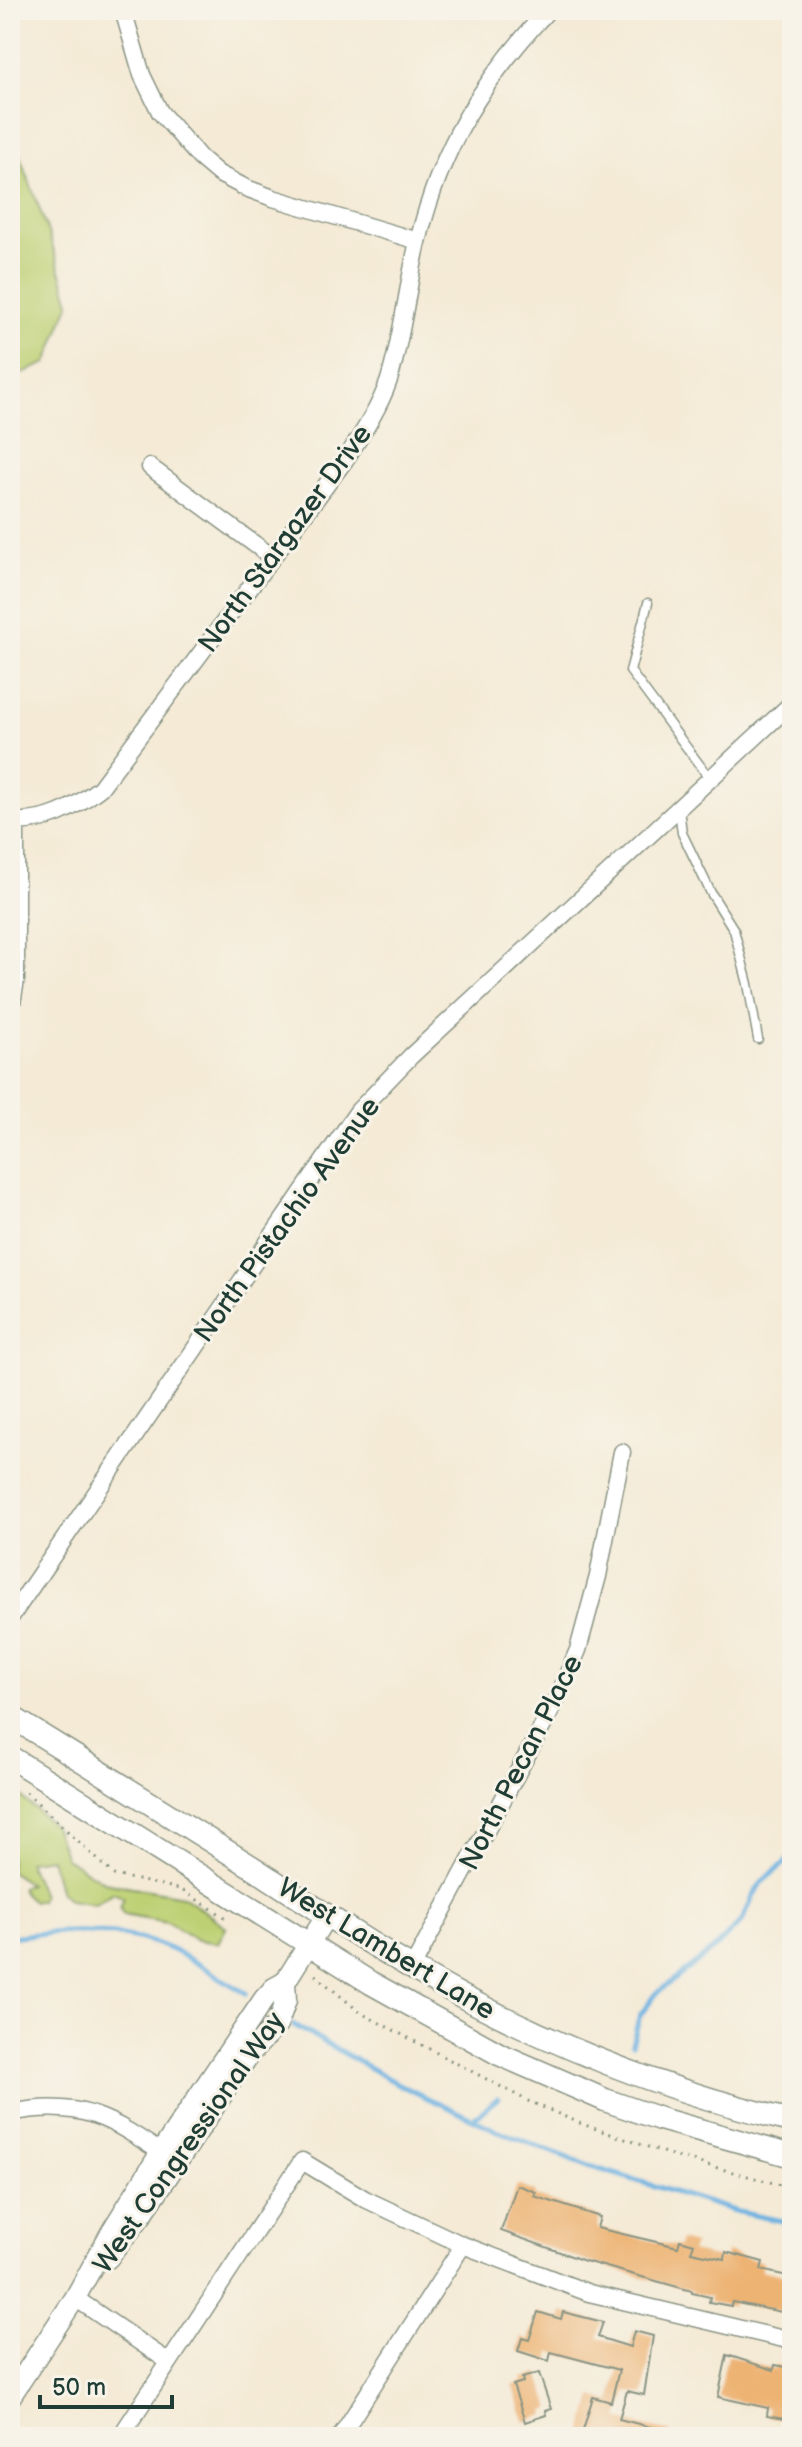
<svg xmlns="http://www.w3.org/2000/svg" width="802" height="2447" font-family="'Balsamiq Sans',sans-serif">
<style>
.green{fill:#bdd073;stroke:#6e8654;stroke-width:2}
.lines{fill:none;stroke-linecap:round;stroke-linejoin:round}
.stream{stroke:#6bb1e1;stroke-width:5}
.building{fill:#edb373}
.service-casing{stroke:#8a9484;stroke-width:11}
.minor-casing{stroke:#8a9484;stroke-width:19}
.tertiary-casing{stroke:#8a9484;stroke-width:23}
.secondary-casing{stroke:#8a9484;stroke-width:25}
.path{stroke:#8a9484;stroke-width:3;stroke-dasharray:2 6;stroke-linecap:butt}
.service{stroke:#fff;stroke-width:8}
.minor{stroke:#fff;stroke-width:16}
.tertiary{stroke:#fff;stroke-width:20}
.secondary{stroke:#fff;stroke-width:22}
.labels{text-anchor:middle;stroke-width:6;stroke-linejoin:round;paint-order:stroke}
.street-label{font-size:28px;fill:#1f3d34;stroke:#f7f3e8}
</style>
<rect width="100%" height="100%" fill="#f7f3e8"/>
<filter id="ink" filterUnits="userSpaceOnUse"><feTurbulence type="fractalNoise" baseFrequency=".0125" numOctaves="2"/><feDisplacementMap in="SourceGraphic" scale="16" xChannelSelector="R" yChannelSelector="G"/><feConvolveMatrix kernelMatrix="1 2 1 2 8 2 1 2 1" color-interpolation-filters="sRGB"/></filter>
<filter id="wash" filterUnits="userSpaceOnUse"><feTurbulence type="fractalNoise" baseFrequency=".006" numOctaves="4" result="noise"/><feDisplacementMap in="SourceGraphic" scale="32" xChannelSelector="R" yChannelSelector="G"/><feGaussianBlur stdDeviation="1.8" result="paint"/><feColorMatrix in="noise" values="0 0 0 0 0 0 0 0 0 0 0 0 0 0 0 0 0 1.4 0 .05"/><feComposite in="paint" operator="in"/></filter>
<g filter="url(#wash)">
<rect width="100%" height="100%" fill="#f4ead5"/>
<path class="green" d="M10 130 46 226 70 302 47 363 10 378Z
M10 1787 54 1826 66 1858 104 1882 183 1896 226 1927 218 1943 197 1940 167 1922 123 1914 120 1906 124 1898 114 1892 95 1904 69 1900 59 1890 51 1858 28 1861 42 1896 40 1901H33L23 1893 21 1887 29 1884 10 1871Z"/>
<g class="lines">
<path class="stream" d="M10 1937C62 1930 121 1927 170 1949 196 1961 221 1979 246 1993
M294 2025 400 2085 496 2130 589 2166 738 2212 792 2223
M632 2044 640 2015 657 1993 713 1950 743 1920 753 1896 763 1881 792 1857
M473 2119 498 2098"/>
</g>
<g id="blocks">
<path class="building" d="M517 2185 536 2192 534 2196 600 2217 597 2228 678 2247 680 2240 694 2244 691 2252 725 2259 726 2252 763 2262 761 2270 792 2277V2314L732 2302 731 2306 709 2302 710 2297 692 2293V2291L585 2261 501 2231Z
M538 2312 561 2319 563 2312 603 2322 598 2337 630 2347 634 2331 653 2336 644 2395 627 2391 619 2419 670 2432 669 2437H586L587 2434 582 2433 593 2397 611 2402 619 2370 551 2352 549 2361 518 2351 522 2338 529 2340Z
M727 2355 774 2370 775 2365 792 2368V2410L785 2409 784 2419 767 2416 768 2408 718 2397Z
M539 2373 551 2409 545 2411 546 2415 525 2422 513 2385 523 2382 522 2378Z"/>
</g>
</g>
<g filter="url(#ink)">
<use href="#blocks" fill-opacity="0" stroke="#8a9484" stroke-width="2"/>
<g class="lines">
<g class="service-casing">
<path id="service" d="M648 603 630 671 710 779
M679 809 682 833 711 893 734 930 748 984 758 1039"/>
</g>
<g class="minor-casing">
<path id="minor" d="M123 10 142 75 160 112 200 158 219 174 246 188 273 198 418 241
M150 467 272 557
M10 821C45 824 73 809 100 788L345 460C362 434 379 409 389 380 403 335 407 287 418 242 441 146 482 81 548 10
M10 1015 16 980V822
M10 1618 358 1111 411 1056 792 703
M412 1968 554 1705 578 1650 598 1576 622 1452
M10 2113C82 2098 113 2120 171 2159
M75 2298 169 2362
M120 2437 302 2161 365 2199 463 2245 589 2293 792 2341
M340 2437 463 2245"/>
</g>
<g class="tertiary-casing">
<path id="tertiary" d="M108 2258 141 2216 250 2053 277 2025 286 2000 285 1982
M10 2397 75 2298 113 2229 161 2152 264 1999 274 1988 285 1982 327 1915"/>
</g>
<g class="secondary-casing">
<path id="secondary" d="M10 1716C91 1766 171 1816 252 1867 323 1913 394 1960 469 2000 571 2053 680 2095 792 2121
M10 1757 371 1983 499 2054 605 2100 660 2119 792 2156"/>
</g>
<path class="path" d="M26 1792 114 1875 180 1889 228 1919
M315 1975 361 2013 528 2101 582 2124 677 2157 792 2188"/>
<use href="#service" class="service"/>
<use href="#minor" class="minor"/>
<use href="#tertiary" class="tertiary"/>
<use href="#secondary" class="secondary"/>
</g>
</g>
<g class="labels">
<g class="street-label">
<text transform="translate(284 538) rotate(-54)" y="10">North Stargazer Drive</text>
<text transform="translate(286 1219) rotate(-54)" y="10">North Pistachio Avenue</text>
<text transform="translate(520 1762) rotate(-63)" y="10">North Pecan Place</text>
<text transform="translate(387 1948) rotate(31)" y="10">West Lambert Lane</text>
<text transform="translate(188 2142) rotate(-55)" y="10">West Congressional Way</text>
</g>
</g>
<rect width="802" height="2447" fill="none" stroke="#f7f3e8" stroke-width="40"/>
<path d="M40 2395v12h132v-12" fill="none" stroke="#1f3d34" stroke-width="4"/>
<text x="52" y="2395" font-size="24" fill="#1f3d34" stroke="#f7f3e8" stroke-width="6" paint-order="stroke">50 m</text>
</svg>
